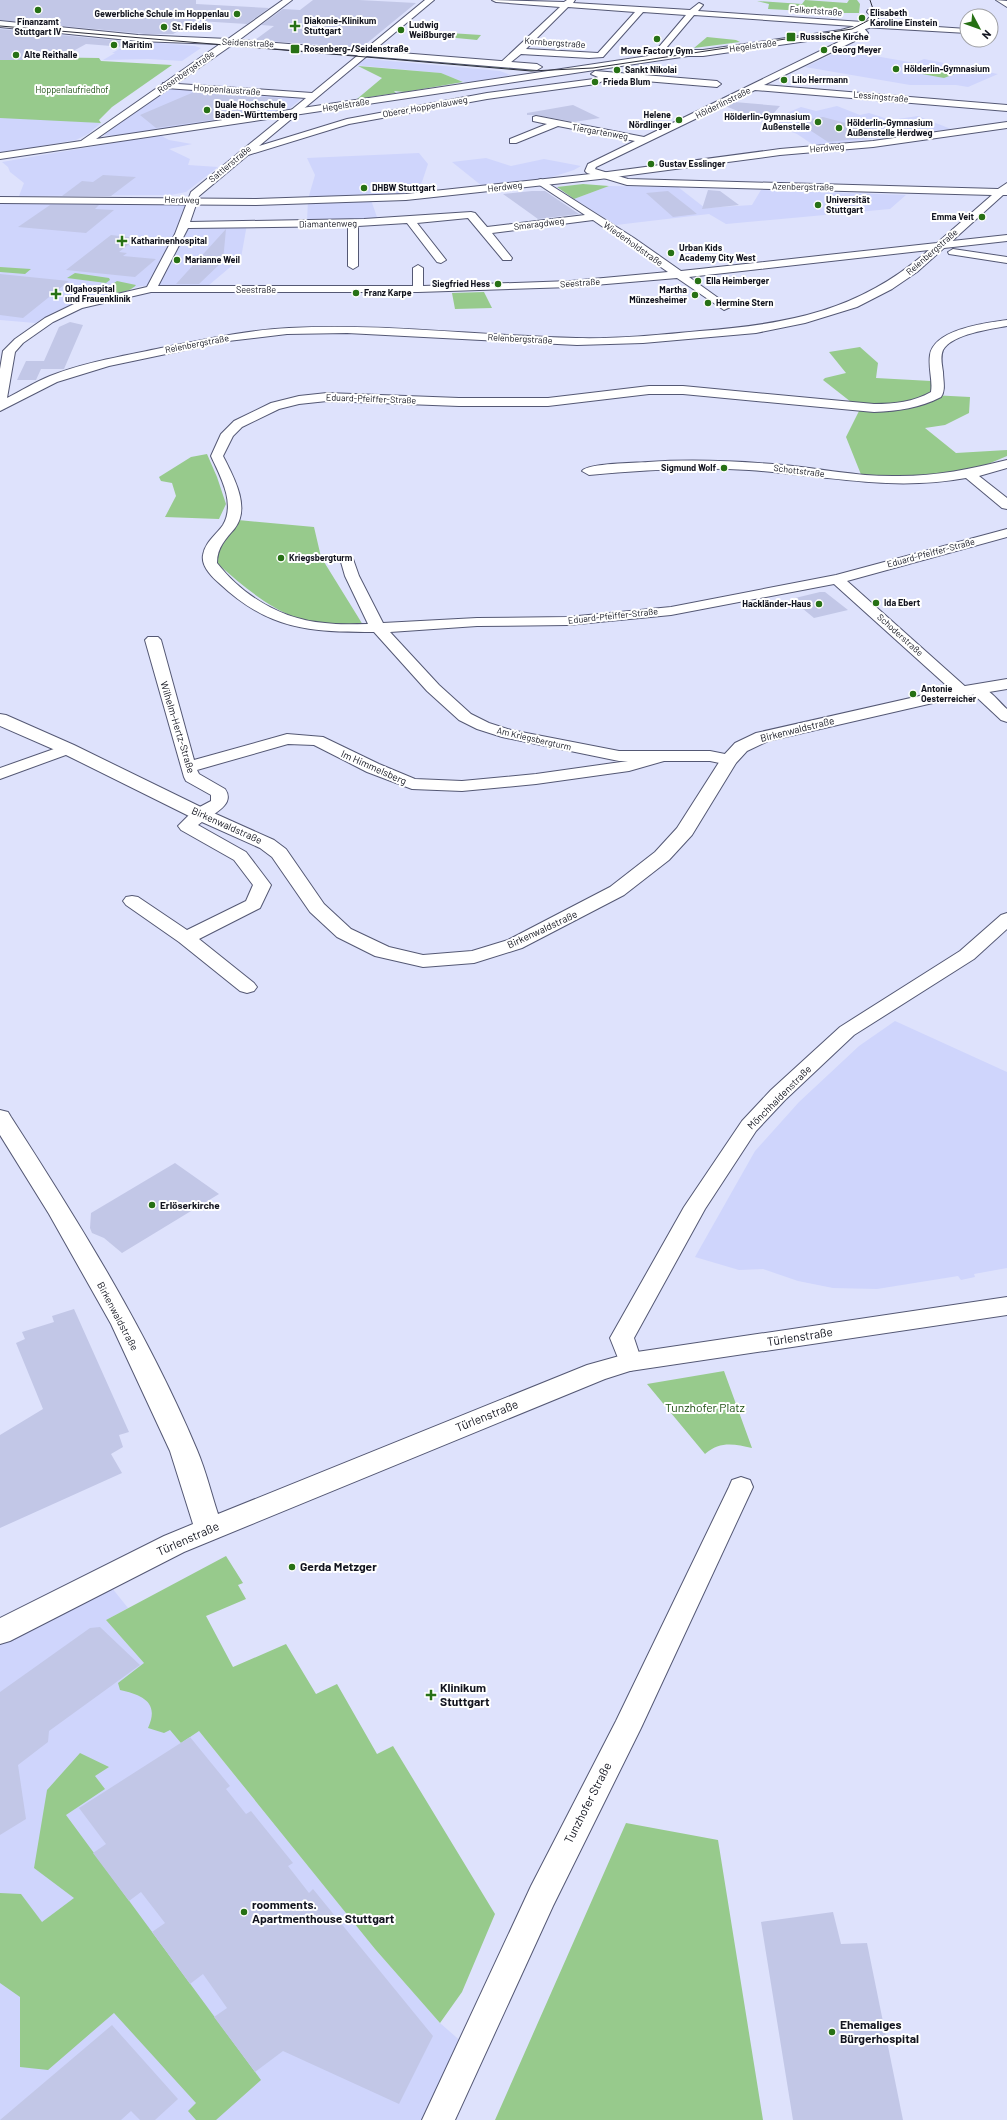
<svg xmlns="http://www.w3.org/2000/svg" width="1007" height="2120" font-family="Barlow,sans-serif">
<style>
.built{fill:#cfd5fc}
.green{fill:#97ca8c}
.building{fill:#c2c7e7}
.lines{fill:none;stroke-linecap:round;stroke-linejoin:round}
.street-casing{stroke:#545874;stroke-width:2}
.secondary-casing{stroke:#545874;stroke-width:2}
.street{fill:#fff;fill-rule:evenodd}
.secondary{fill:#fff;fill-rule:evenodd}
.tram{stroke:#2d2f3c;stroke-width:1}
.poi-dot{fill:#277115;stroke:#fff;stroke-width:1.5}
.labels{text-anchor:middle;stroke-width:4;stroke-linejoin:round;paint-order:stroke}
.far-street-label{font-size:9px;fill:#12141f;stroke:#fff}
.far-poi-label{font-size:9px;font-weight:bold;fill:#12141f;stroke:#fff;text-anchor:start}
.far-park-label{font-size:9px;fill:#1c4f11;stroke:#fff}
.street-label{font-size:10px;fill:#12141f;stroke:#fff}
.poi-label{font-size:10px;font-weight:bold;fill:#12141f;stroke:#fff;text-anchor:start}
.near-street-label{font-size:12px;fill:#12141f;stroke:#fff}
.near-park-label{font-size:12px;fill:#1c4f11;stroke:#fff}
.near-poi-label{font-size:12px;font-weight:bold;fill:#12141f;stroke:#fff;text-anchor:start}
</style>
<rect width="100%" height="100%" fill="#dee2fc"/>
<path class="built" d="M134 41 195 46 201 48 182 61 148 59 103 60 115 53H112Z
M841 50 915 63 924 59 998 74 968 87 956 85H910L805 67Z
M368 59 500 71 511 75 467 83 440 73 355 65 362 60Z
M168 87 303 97 287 111 116 136 105 135 104 132Z
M837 106 860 115 869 113 891 120 918 116 951 129 815 146 797 134 764 122 783 119 773 116 782 115 801 107 816 111Z
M0 117 30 118 101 123 88 134 76 140 0 153Z
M160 135 169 140 192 144 169 149 190 159 188 165 218 167 186 192 171 195 19 196 24 183 10 172 8 167 2 162Z
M419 153 428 164 422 182 411 194 370 197 378 220 307 222 308 199 315 175 307 158Z
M486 158 511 166 544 159 581 166 574 170 549 178 482 186 452 162Z
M609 186 678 187 705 208 752 205 761 190 906 195 890 209 726 224 709 214 616 225 574 199Z
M0 201H189L180 224H247L241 258 209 285 141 286 82 301 54 312 35 323 0 320Z
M895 1021 1007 1072V1268L974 1274 975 1277 961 1280 958 1276 877 1289 833 1288 798 1281 763 1269 739 1270 695 1257 755 1151 799 1102 859 1046Z
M108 1583 128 1608 106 1620 144 1663 375 1949 440 2023 464 2044 429 2120H0V1633Z"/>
<path class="green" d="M805 0 847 3 849 0H857L860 4 859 13H830L829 9 805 11 768 9 769 4 757 1 802 4Z
M418 31 481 35 477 40 415 34Z
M707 37 736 40 740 42 694 48Z
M373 55 533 69 534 71 369 57Z
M30 57 99 58 101 61 172 65 112 107 99 120 101 123 0 118V60H28Z
M358 66 441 73 463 82 405 92 394 91 396 93 357 99 382 78Z
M923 67 957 73 944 78 911 72Z
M583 184 609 186 574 199 557 187Z
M0 267 31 269 25 274 0 272Z
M75 273 109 278 110 280 106 283 67 278Z
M117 281 136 285C130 292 116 295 108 290V287Z
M484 292 492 308 455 309 452 293Z
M860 347 878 363 876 378 931 381V395L970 397 969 413 945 425 925 428 956 453 1007 450V456L981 467 948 474 862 477 846 437 860 409 823 380 825 378 846 373 829 352Z
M207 454 217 477 226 504 219 519 165 517 176 496 172 483 161 481 159 477 191 457Z
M238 520 314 527 321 557 363 625C299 632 263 604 218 564V551Z
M724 1371 752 1448C734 1444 720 1441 705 1454L647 1384Z
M226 1556 243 1583 238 1585 246 1599 206 1616 233 1667 286 1644 316 1694 337 1684 377 1754 393 1746 495 1914 462 1992 440 2023 375 1949 199 1731 181 1743 170 1730 164 1733 148 1728C160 1702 142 1695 120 1690L118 1683 144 1663 106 1620Z
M80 1753 109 1767 95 1776 105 1789 66 1815 261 2080 216 2120H196L188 2111 196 2103 114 2013 48 2070 20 2067V1997L0 1983V1893L21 1894 42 1922 74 1898 34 1868 47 1790Z
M626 1823 718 1840 763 2120H495Z"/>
<path class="building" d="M0 0H196V4L269 8 247 24 198 21 173 34H146L0 20Z
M313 0H359L416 3 361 48 255 40 274 26 261 25 283 9 300 10Z
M0 29 132 42 124 47 86 44 66 55 32 53 28 60H0Z
M194 92 281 98 260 113 156 128 140 115Z
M734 102 780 106 766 122 725 106Z
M573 105 600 118 574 122 536 115H527V113Z
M823 117 887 134V136L828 142 796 121Z
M103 175 136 177 111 196H62L82 181 93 182Z
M708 190 720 191 739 205 702 209Z
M532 191H545L579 214 538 219 503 194Z
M668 191 691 209 697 214 673 217 646 193Z
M50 205H99L95 209 114 210 86 233 18 227Z
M226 229 223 261 199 284H176Z
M111 235 137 238 119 252 127 253 123 256 156 259 135 277 66 270Z
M0 274 69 281 23 318 0 315Z
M70 322 83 325 64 369H41L36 380H17L26 361H44L59 327Z
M820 592H825L848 610 814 618 791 599Z
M175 1163 219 1194 122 1253 104 1238 92 1233 90 1228 91 1213Z
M74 1309 129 1432 119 1435 123 1447 111 1454 122 1473 0 1528V1435L43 1409 16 1343 25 1339 22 1332 54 1322 52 1316Z
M100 1627 140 1665 49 1731 48 1742 18 1765 26 1819 0 1835V1692L90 1628Z
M190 1737 230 1786 226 1789 246 1814 251 1811 293 1863 288 1866 309 1893 313 1889 433 2036 399 2104 283 2051 255 2072 214 2017 227 2008 203 1974 190 1984 152 1932 165 1923 141 1892 129 1901 93 1853 106 1844 79 1808Z
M833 1912 841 1944 867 1943 903 2120H793L761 1922Z
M112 2025 178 2099 155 2120H140L131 2111 121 2120H0Z"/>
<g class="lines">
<g class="street-casing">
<path id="street" d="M425 0H434L259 146 347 119 487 93 594 79 598 77 591 74 595 71 717 81 721 84 717 87 609 78 596 84 487 99 349 124 248 155 199 196 190 222 364 219 471 212 475 213 487 227 585 215 538 184V180L541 179 634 238 681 271 937 243 992 195 627 185 587 173 585 171 588 164 635 141 558 126 516 143H510V139L547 124 533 121V117L536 116 644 137 859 32 853 26 694 15 661 54V60H655L653 54 686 15 643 12 603 57 589 58 521 54 505 67 498 65 560 7 496 2 492 0 564 2 567 0H575L573 3 690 10 699 3 703 5 698 11 967 29V33L863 27 868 33 867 35 764 85 1007 105V111L755 90 596 167 595 169 628 179 998 189 1007 183V195H1003L952 241 1007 235V241L944 248 917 272 892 289 857 307 805 323 756 333 643 343 577 345 347 333 287 334 228 341 109 366 57 382 0 411V369L3 351 15 339 45 318 74 304 147 287 175 234 191 192 306 98 166 88 163 87V83L312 93ZM568 7 635 12 598 53 526 49ZM468 218 503 260H511L512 258 492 233 593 220 668 272 571 281 423 286V268L418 265 413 268V286H158L188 228 348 226V266L353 269 358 266V226L407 223 437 262 441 263 446 260 417 223ZM929 250C860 311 789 324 700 331 659 335 617 339 576 338 480 336 384 323 289 328 245 330 203 340 161 348 124 356 85 362 50 376 35 382 21 391 7 398L15 352 23 343 53 322 82 308 151 292H418L571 287 677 278 724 310 730 307 728 305 689 277Z
M996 0 1007 1V7Z
M953 249 1007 257V263L949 254 948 252Z
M1007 320V326C991 329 952 334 943 350 940 357 942 365 943 372 943 380 946 390 941 397 920 408 898 411 874 412L683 394H649L548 406H459L327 401 299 404 279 409 242 427 233 436 223 456C233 476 251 507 235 528 226 539 217 547 217 563 243 596 282 620 325 623 339 625 354 624 368 624L345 576 341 562 343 559H353L359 576 383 623 477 618 568 617 671 607 836 575 1007 529V537L847 581 968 689 970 686C985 682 997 700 1007 709V722L1001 720 970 691 968 694H956L834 584 671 615 568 625 477 626 390 632 439 685 471 714 489 723 511 730 619 751H710L735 756 737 760 735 764 729 765 710 761H664L629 771 536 784 462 791 412 789 367 772 314 745 288 744 197 770 199 774 225 789C237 806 208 816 198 825L246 852 271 885 260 908 199 939 254 983 257 987 254 991 247 993 240 991 179 942 126 905 123 901 126 897 132 896 138 897 187 930 246 901 253 885 234 860 181 830 178 826 194 810 211 801V795L186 781 184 777 145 640 148 637H158L161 640 194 760 287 734 323 737 379 764 415 779 462 781 536 774 628 761H619L502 737 477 729 459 720 427 691 374 632C309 632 269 630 219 583 212 577 201 566 203 555 205 542 216 535 223 525 236 503 220 476 211 456L221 434 234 421 271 403 299 396 327 393 459 398H548L649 386H683L874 404C895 404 913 402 931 392 933 380 928 368 930 355 934 329 986 323 1007 320Z
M1007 460V468L979 476 1007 498V509L1002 508 966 478C889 492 825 475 749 470 696 467 642 470 589 475L582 471C588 463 636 463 648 462 693 459 739 461 784 465 823 469 860 477 899 476 937 476 971 469 1007 460Z
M68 744 74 746 76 749 74 752 0 779V768Z
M1007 913V929L974 959 854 1035 785 1100 756 1131 705 1209 634 1338 642 1362 638 1368 630 1371 622 1368 610 1338 684 1207 742 1121 771 1090 840 1027 960 951 1001 915Z
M741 1477 750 1480 753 1487 641 1728 553 1906 455 2120H422L531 1886 616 1721 729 1487 732 1480Z"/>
</g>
<g class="secondary-casing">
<path id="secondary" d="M283 0H292L239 40 537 64 542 67 537 70 232 45 96 139 688 50H703L841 30 863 24 871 16 867 12 868 10H874L880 16 869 28 842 36 703 56H688L0 159V153L81 141 220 44 138 41 0 27V21L138 35 228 39Z
M1007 122V128L873 147 780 155 600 179 406 200 256 205 0 203V197L256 199 406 194 600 173 780 149 873 141Z
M1007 679V689L959 697 768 741 747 751 736 763 692 835 669 860 624 895 522 948 474 963 423 967 375 956 337 937 310 912 272 857 260 848 193 818 62 753 0 726V714L6 715 74 745 207 810 274 840 286 849 324 904 351 929 389 947 423 955 472 951 508 940 610 887 655 852 677 828 723 756 735 743 756 733 959 687Z
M0 1110 8 1112 11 1117C80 1224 148 1333 197 1450 206 1471 211 1493 218 1514L587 1365 630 1353 1007 1297V1315L630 1371 605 1379 184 1552 10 1641 0 1644V1618L164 1536 193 1524 170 1451 111 1324 49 1214 0 1135Z"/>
</g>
<use href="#street" class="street"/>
<use href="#secondary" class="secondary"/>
<path class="tram" d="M0 26 531 71 593 68 852 29 871 19 873 9 870 0"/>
</g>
<g class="poi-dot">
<circle cx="38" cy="10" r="4"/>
<circle cx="237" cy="14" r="4"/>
<circle cx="862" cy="18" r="4"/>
<path d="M293 20h4v4h4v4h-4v4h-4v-4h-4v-4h4z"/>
<circle cx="164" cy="27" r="4"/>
<circle cx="401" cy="30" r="4"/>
<rect x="786" y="32" width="10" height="10" rx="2"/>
<circle cx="657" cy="39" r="4"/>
<circle cx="114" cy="45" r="4"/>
<rect x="290" y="44" width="10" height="10" rx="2"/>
<circle cx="824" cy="50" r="4"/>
<circle cx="16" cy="55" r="4"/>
<circle cx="896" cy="69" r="4"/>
<circle cx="617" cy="70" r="4"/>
<circle cx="784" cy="80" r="4"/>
<circle cx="595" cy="82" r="4"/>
<circle cx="207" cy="110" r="4"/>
<circle cx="679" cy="120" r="4"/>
<circle cx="818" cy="122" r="4"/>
<circle cx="839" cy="128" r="4"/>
<circle cx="651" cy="164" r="4"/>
<circle cx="364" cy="188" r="4"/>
<circle cx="818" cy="205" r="4"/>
<circle cx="982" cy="217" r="4"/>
<path d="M120 235h4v4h4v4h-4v4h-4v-4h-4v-4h4z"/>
<circle cx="671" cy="253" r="4"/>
<circle cx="177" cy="260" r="4"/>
<circle cx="698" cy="281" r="4"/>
<circle cx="498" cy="284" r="4"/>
<circle cx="356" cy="293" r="4"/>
<path d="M54 288h4v4h4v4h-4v4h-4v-4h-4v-4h4z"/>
<circle cx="695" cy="295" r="4"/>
<circle cx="708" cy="303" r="4"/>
<circle cx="724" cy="468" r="4"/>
<circle cx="281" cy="558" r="4"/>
<circle cx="876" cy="603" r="4"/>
<circle cx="819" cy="604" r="4"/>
<circle cx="913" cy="694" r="4"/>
<circle cx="152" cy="1205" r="4"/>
<circle cx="292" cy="1567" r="4"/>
<path d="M429 1689h4v4h4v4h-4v4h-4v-4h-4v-4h4z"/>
<circle cx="244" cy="1912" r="4"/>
<circle cx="832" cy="2032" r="4"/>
</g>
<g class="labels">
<g class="far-street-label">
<text transform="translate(816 11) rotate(4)" y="3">Falkertstraße</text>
<text transform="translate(248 43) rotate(3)" y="3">Seidenstraße</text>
<text transform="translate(555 43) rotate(4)" y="3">Kornbergstraße</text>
<text transform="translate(753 46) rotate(-8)" y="3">Hegelstraße</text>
<text transform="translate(186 72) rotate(-35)" y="3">Rosenbergstraße</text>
<text transform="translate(227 90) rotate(4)" y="3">Hoppenlaustraße</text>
<text transform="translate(881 97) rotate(5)" y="3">Lessingstraße</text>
<text transform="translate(723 103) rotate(-26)" y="3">Hölderlinstraße</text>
<text transform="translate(346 105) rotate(-9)" y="3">Hegelstraße</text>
<text transform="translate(425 107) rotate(-10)" y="3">Oberer Hoppenlauweg</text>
<text transform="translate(600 132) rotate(10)" y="3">Tiergartenweg</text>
<text transform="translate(827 148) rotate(-5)" y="3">Herdweg</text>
<text transform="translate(230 164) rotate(-40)" y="3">Sattlerstraße</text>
<text transform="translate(505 187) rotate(-7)" y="3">Herdweg</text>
<text transform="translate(803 187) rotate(1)" y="3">Azenbergstraße</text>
<text transform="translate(182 200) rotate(1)" y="3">Herdweg</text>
<text transform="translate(328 224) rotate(-1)" y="3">Diamantenweg</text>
<text transform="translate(539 224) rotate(-7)" y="3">Smaragdweg</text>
<text transform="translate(633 244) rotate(35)" y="3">Wiederholdstraße</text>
<text transform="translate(932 252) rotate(-41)" y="3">Relenbergstraße</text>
<text transform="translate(580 283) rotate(-4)" y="3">Seestraße</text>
<text x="256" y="293">Seestraße</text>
<text transform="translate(520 339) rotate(3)" y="3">Relenbergstraße</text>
<text transform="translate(197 344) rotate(-11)" y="3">Relenbergstraße</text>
<text transform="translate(371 399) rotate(2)" y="3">Eduard-Pfeiffer-Straße</text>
<text transform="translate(799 471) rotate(7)" y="3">Schottstraße</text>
<text transform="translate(931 553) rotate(-15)" y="3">Eduard-Pfeiffer-Straße</text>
<text transform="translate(613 616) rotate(-6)" y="3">Eduard-Pfeiffer-Straße</text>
<text transform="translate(900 635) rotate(42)" y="3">Schoderstraße</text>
<text transform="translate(534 739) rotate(13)" y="3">Am Kriegsbergturm</text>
</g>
<g class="far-poi-label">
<text x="870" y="16">Elisabeth<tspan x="870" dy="10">Karoline Einstein</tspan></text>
<text x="229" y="17" text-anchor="end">Gewerbliche Schule im Hoppenlau</text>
<text x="304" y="24">Diakonie-Klinikum<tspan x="304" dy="10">Stuttgart</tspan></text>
<text x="38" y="25" text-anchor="middle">Finanzamt<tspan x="38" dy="10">Stuttgart IV</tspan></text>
<text x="409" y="28">Ludwig<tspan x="409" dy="10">Weißburger</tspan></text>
<text x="172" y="30">St. Fidelis</text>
<text x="800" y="40">Russische Kirche</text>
<text x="122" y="48">Maritim</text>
<text x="304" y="52">Rosenberg-/Seidenstraße</text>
<text x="832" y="53">Georg Meyer</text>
<text x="657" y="54" text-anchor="middle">Move Factory Gym</text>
<text x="24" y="58">Alte Reithalle</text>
<text x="904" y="72">Hölderlin-Gymnasium</text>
<text x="625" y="73">Sankt Nikolai</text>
<text x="792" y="83">Lilo Herrmann</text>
<text x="603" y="85">Frieda Blum</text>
<text x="215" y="108">Duale Hochschule<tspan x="215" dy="10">Baden-Württemberg</tspan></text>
<text x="671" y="118" text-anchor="end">Helene<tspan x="671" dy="10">Nördlinger</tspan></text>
<text x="810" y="120" text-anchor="end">Hölderlin-Gymnasium<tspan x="810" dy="10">Außenstelle</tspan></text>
<text x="847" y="126">Hölderlin-Gymnasium<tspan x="847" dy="10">Außenstelle Herdweg</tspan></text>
<text x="659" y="167">Gustav Esslinger</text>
<text x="372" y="191">DHBW Stuttgart</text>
<text x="826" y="203">Universität<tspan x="826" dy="10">Stuttgart</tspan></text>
<text x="974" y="220" text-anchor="end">Emma Veit</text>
<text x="131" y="244">Katharinenhospital</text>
<text x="679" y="251">Urban Kids<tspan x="679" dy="10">Academy City West</tspan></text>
<text x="185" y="263">Marianne Weil</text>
<text x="706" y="284">Ella Heimberger</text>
<text x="490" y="287" text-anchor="end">Siegfried Hess</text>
<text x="65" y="292">Olgahospital<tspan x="65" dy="10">und Frauenklinik</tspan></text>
<text x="687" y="293" text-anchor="end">Martha<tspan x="687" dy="10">Münzesheimer</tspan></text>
<text x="364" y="296">Franz Karpe</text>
<text x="716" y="306">Hermine Stern</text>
<text x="716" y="471" text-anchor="end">Sigmund Wolf</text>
<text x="289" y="561">Kriegsbergturm</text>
<text x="884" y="606">Ida Ebert</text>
<text x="811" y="607" text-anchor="end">Hackländer-Haus</text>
<text x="921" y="692">Antonie<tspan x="921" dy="10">Oesterreicher</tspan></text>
</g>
<g class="far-park-label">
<text x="72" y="93">Hoppenlaufriedhof</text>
</g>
<g class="street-label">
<text transform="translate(178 727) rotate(73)" y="4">Wilhelm-Hertz-Straße</text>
<text transform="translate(797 729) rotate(-14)" y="4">Birkenwaldstraße</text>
<text transform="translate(374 767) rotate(24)" y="4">Im Himmelsberg</text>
<text transform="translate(227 825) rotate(24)" y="4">Birkenwaldstraße</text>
<text transform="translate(542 929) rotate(-25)" y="4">Birkenwaldstraße</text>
<text transform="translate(779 1097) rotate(-45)" y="4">Mönchhaldenstraße</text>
<text transform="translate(118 1316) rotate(62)" y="4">Birkenwaldstraße</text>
</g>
<g class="poi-label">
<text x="160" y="1209">Erlöserkirche</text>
</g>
<g class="near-street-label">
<text transform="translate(800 1337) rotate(-9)" y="4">Türlenstraße</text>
<text transform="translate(487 1416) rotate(-22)" y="4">Türlenstraße</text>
<text transform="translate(188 1539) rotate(-24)" y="4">Türlenstraße</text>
<text transform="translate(588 1803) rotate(-63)" y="4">Tunzhofer Straße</text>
</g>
<g class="near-park-label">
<text x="705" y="1412">Tunzhofer Platz</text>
</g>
<g class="near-poi-label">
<text x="300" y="1571">Gerda Metzger</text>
<text x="440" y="1692">Klinikum<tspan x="440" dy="14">Stuttgart</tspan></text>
<text x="252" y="1909">roomments.<tspan x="252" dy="14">Apartmenthouse Stuttgart</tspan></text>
<text x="840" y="2029">Ehemaliges<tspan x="840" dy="14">Bürgerhospital</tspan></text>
</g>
</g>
<g transform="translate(979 28) rotate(131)"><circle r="19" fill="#ffffff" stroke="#a0a1a5"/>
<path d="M0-3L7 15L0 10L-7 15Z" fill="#277115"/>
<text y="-6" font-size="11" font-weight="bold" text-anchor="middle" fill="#12141f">N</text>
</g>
</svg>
